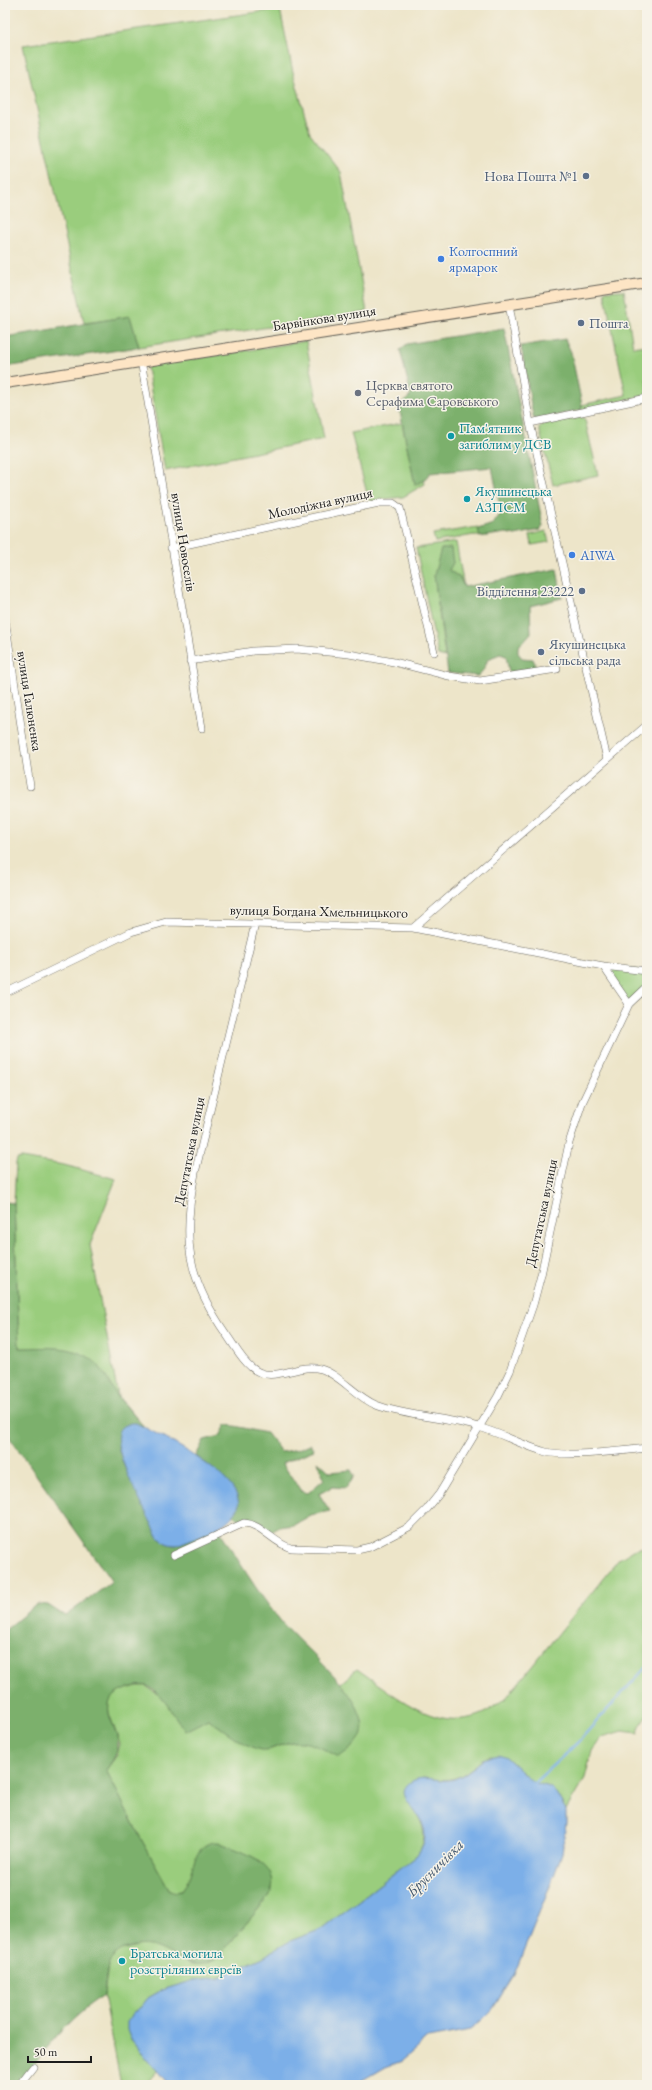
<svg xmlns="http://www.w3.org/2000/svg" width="652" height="2090" font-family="'EB Garamond',serif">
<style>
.green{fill:#9acd7d;stroke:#5b744c}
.forest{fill:#7bb06c;stroke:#4c6644}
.water{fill:#7bafe8;stroke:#4c6682}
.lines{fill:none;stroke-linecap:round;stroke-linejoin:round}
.stream{stroke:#7bafe8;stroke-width:2.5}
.street-casing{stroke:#656259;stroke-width:8}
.secondary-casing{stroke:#656259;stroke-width:12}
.street{stroke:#fff;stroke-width:7}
.secondary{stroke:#fde5c5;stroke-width:10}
.service-dot{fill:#5c6f8a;stroke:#f7f3e8;stroke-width:1.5}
.shop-dot{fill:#3f7fe0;stroke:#f7f3e8;stroke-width:1.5}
.worship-dot{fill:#6b7280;stroke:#f7f3e8;stroke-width:1.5}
.culture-dot{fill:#0f9aa8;stroke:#f7f3e8;stroke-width:1.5}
.labels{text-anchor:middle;stroke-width:3;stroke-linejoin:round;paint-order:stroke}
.service-label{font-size:14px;fill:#4e5e75;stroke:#f7f3e8;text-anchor:end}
.shop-label{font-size:14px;fill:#366cbe;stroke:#f7f3e8;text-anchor:start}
.street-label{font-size:14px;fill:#1c1c1c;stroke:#f7f3e8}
.worship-label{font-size:14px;fill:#5b616d;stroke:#f7f3e8;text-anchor:start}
.culture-label{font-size:14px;fill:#0d838f;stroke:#f7f3e8;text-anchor:start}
.water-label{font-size:15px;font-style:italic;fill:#42576e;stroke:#f7f3e8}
</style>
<rect width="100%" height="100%" fill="#f7f3e8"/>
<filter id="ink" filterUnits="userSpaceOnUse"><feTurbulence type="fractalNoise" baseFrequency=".025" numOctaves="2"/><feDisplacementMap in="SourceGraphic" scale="8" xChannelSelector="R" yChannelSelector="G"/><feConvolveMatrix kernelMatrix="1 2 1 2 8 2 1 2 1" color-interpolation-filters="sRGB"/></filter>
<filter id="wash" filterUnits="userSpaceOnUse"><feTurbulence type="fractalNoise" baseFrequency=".012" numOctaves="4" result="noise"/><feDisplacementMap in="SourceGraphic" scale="16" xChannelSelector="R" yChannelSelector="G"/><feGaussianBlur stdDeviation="0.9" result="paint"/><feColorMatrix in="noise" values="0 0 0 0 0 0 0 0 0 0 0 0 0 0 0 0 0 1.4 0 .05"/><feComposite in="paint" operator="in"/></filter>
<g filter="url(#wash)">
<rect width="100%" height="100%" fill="#ede5c9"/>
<path class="green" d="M280 9 293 72 310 133 341 172 367 312 139 347 130 317 84 323 23 45Z
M624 290 633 347 647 345V395L581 410 582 405 626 395 604 291Z
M306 341 324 439 165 471 147 368 150 366Z
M583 417 585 420 598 475 553 485 539 428 543 424Z
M402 423 415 484 424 480 425 484 403 497 369 501 351 433Z
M478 527 480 537 474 535 435 542 433 534Z
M546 531 549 542 532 545 530 535Z
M456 542 464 587 460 578 449 570 434 575 445 657 438 655 416 548Z
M603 966 647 971V987L629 1004Z
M21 1158 64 1165 116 1179 90 1245 118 1396 145 1428 136 1426 19 1348 14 1203 16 1163 17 1159Z
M647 1547V1716L640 1726 638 1733 622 1731 602 1737 592 1751 585 1778 566 1810 556 1793 550 1787 534 1783 506 1757 490 1755C458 1776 463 1783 422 1778L414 1809C424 1825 429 1840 416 1856L322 1929 290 1941 263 1957 220 1977 195 1980 162 1990 148 1998 141 2007 132 2013 130 2038 157 2071 145 2085H121L104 1995 108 1964 112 1956 118 1951 144 1944 155 1946 190 1964 212 1962 219 1956 270 1895 261 1861 218 1842 182 1891 175 1892 169 1889 141 1839 106 1770 117 1755 120 1744 109 1713 108 1705 111 1698 117 1692 137 1686H146L160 1696 208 1719 252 1747 271 1749 287 1743 298 1741 333 1687 341 1683 357 1669C405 1702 452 1747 507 1697L619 1559 637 1548Z"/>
<path class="forest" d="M130 316 139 347 5 367V337Z
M504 328 543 526 540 530 515 535 506 533 480 537 478 529 493 524 501 513 492 467 430 473 424 480 415 485 399 407 411 395 400 350 407 344Z
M565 339 571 352 582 405 581 410 536 420 533 416 521 346Z
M451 548 453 563 449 570 460 578 464 587 557 569 562 598 530 606 531 633 518 647V653L522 658 533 659 537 668 509 672 506 656 500 654 488 659 484 669 478 676 448 673 434 575 441 549Z
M5 1202 14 1203 19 1348C35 1348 55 1346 71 1350 104 1359 102 1375 119 1398 127 1408 137 1418 145 1428L136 1423 118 1447 123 1463 158 1536C164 1543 168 1545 177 1545L217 1526C237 1558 257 1592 280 1620 303 1649 355 1686 362 1721 366 1739 352 1748 339 1757 323 1749 306 1738 287 1743 278 1745 271 1751 261 1750 245 1747 222 1728 208 1719L185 1731C176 1719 161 1691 147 1686 140 1684 132 1687 126 1689 118 1692 110 1696 109 1705 108 1710 109 1715 111 1720 121 1744 121 1749 106 1770L141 1839 169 1889 175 1892 182 1891C195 1875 191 1841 218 1842 241 1852 284 1862 270 1895L219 1956C186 1983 169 1936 131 1947 104 1954 107 1971 104 1995 66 2018 45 2051 19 2085H5V1630L37 1604 48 1605 65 1616 112 1582 5 1431Z
M226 1425C241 1426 253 1431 267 1433L281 1452 298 1449 310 1444 314 1450 282 1463 301 1491 308 1493 324 1479 318 1461 330 1472 351 1470 354 1476 346 1488 332 1487 319 1494 330 1511 311 1515 294 1525 280 1527 271 1532 255 1521 238 1519 233 1515 238 1509 208 1465 196 1456 204 1440 220 1436Z"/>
<path class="water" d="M131 1423H136C157 1434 252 1480 237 1510 227 1529 195 1537 177 1545 168 1545 164 1543 158 1536 148 1516 113 1454 118 1434 119 1427 124 1425 131 1423Z
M499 1754 506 1757 534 1783 550 1787 556 1793 566 1810V1824L562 1853 555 1873 514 1975 492 2010 482 2020 470 2030 428 2038 402 2061 383 2068 354 2085H169L130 2038 127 2030V2022L132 2013 141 2007 148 1998 162 1990 195 1980 220 1977 263 1957 290 1941 322 1929 416 1856C445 1821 392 1803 407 1785 421 1771 438 1784 454 1779 471 1774 480 1756 499 1754Z"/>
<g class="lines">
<path class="stream" d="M532 1785 577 1743 647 1666"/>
</g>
</g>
<g filter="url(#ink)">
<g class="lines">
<g class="street-casing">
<path id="street" d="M509 304 530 423 607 759
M141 360 202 728
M530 423 647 398
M171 548 379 503H393L400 508 434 652
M5 619 30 786
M190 661 253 651 297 649 349 654 394 662 449 676 480 681 557 669
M255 924 195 1173C182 1240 187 1278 226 1334 234 1345 241 1359 251 1367 272 1386 297 1362 321 1369 339 1374 356 1397 376 1405 408 1417 445 1417 478 1427 501 1433 523 1446 546 1452 567 1457 624 1451 647 1448
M413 928 603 966 647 971
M603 966 629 1004
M5 993 131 932 166 922 413 928 647 725
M174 1555 244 1523C262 1524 273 1543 291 1548L357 1550 370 1547 409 1527 427 1509 439 1494 498 1396 510 1371 533 1305 541 1275 569 1143 582 1103 629 1004 647 987
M19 2085 33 2067"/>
</g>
<g class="secondary-casing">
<path id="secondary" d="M5 383 647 283"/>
</g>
<use href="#street" class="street"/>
<use href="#secondary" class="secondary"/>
</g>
</g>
<g class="service-dot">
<circle cx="586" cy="176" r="4"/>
<circle cx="581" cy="323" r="4"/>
<circle cx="582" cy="591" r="4"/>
<circle cx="541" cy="652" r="4"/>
</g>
<g class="shop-dot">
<circle cx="441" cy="259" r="4"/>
<circle cx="572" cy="555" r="4"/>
</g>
<circle class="worship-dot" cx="358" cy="393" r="4"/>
<g class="culture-dot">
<circle cx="451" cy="436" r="4"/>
<circle cx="467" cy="499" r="4"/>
<circle cx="122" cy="1961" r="4"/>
</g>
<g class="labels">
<g class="service-label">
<text x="578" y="181">Нова Пошта №1</text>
<text x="589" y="328" text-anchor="start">Пошта</text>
<text x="574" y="596">Відділення 23222</text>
<text x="549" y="649" text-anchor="start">Якушинецька<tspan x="549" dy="16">сільська рада</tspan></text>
</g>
<g class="shop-label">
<text x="449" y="256">Колгоспний<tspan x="449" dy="16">ярмарок</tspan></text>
<text x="580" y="560">AIWA</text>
</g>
<g class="street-label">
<text transform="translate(324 318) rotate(-9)" y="5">Барвінкова вулиця</text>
<text transform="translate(320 503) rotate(-12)" y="5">Молодіжна вулиця</text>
<text transform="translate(184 542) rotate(81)" y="5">вулиця Новоселів</text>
<text transform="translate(30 701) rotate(81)" y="5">вулиця Галюненка</text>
<text transform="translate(319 911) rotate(1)" y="5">вулиця Богдана Хмельницького</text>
<text transform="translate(189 1151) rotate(-79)" y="5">Депутатська вулиця</text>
<text transform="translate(541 1213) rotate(-78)" y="5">Депутатська вулиця</text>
</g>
<g class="worship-label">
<text x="366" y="390">Церква святого<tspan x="366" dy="16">Серафима Саровського</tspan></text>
</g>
<g class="culture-label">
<text x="459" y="433">Пам'ятник<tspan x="459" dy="16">загиблим у ДСВ</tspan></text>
<text x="475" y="496">Якушинецька<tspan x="475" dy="16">АЗПСМ</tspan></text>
<text x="130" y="1958">Братська могила<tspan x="130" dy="16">розстріляних євреїв</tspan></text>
</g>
<g class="water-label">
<text transform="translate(435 1868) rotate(-45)" y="5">Брусничівка</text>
</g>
</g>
<rect width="652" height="2090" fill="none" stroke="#f7f3e8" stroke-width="20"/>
<path d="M28 2056v6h63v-6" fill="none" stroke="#1c1c1c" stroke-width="2"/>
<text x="34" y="2056" font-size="12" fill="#1c1c1c" stroke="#f7f3e8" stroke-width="3" paint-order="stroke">50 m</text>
</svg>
